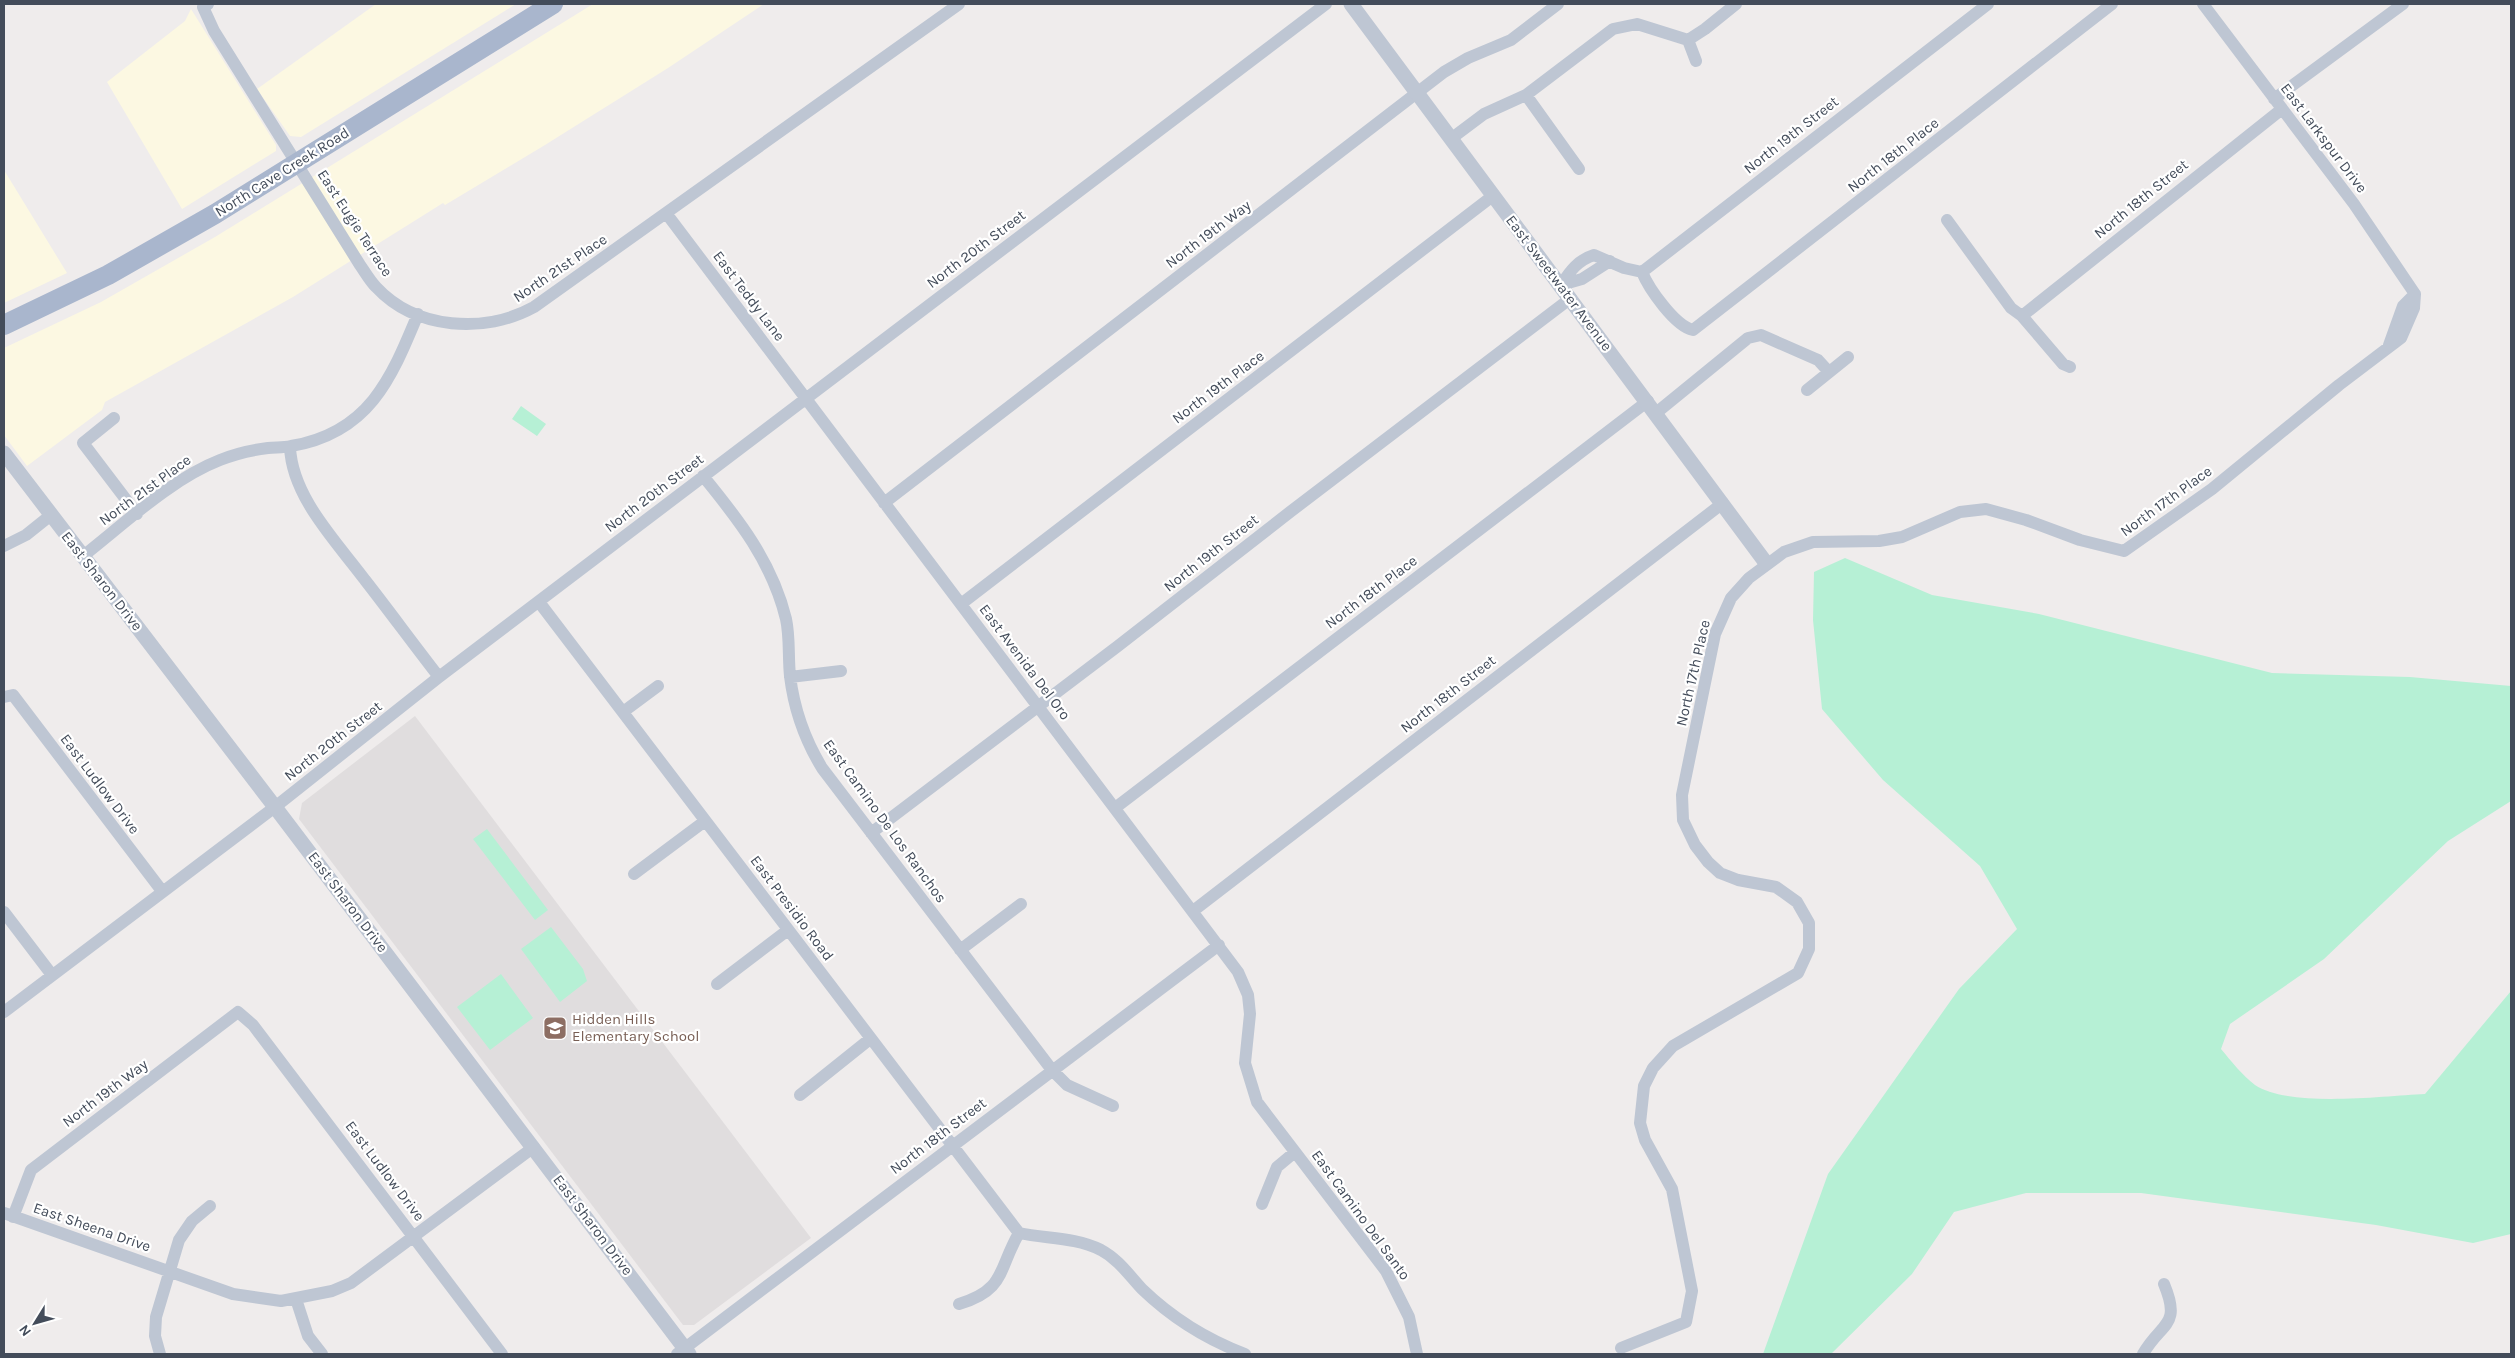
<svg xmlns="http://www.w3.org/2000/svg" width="2515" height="1358" font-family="Karla,sans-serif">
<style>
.commercial{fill:#fcf8e2}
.education{fill:#e0ddde}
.green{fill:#b6f0d5}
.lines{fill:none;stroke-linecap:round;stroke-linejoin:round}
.minor{stroke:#bec6d3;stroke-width:12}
.tertiary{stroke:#bec6d3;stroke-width:15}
.primary{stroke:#a9b6cd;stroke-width:20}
.labels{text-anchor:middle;stroke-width:4.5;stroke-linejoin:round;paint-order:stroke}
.street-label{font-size:15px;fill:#434c5a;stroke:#fff}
.education-label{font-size:15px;fill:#785e54;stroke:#fff;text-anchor:start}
</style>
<rect width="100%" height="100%" fill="#efecec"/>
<path class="commercial" d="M376 4H516L301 137 290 136 257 89Z
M593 4H764L668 68 545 145 445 205 443 203 293 297 105 402 102 410 27 466 4 435V348L101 302 215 237Z
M191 9 276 145V151L182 209 107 82 185 21Z
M4 170 67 273 4 303Z"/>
<path class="education" d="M415 716 811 1238 694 1325H683L299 819 302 803Z"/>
<path class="green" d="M521 406 546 424 537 436 512 419Z
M1845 558 1932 595 2039 614 2272 673 2410 677 2511 686V801L2448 841 2324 959 2230 1024 2221 1049C2231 1061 2243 1076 2255 1085 2289 1108 2382 1096 2425 1094L2511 991V1234L2473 1243 2376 1225 2141 1193H2026L1954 1212 1912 1274 1831 1354H1763L1828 1174 1959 989 2017 929 1980 866 1883 780 1822 709 1813 620 1814 572Z
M487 829 548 910 535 920 473 839Z
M551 927 583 969 587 981 560 1002 521 949Z
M501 974 533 1018 490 1050 457 1007Z"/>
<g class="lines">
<path class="minor" d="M208 4 203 7 214 31 360 265C365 272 370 281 376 287 416 330 485 334 534 307L959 4
M2203 4 2354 204 2415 294
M1688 40 1696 61
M1526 95 1579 169
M2274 99 2403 4
M1452 138 1484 114 1526 95 1613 29 1637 24 1688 40 1705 29 1736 4
M666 213 1238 972 1248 995 1250 1014 1245 1063 1257 1102 1386 1271 1409 1317 1417 1354
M1947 220 2011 308 2022 316 2063 364 2070 367
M1642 272C1649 289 1675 326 1693 330L2112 4
M1561 285C1570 271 1578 260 1594 255L1624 268 1642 272 1988 4
M1561 285 1582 279 1610 261
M2022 316 2282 109
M2389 345 2403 306 2415 294
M1807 390 1848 357
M1656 413 1748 338 1761 335 1818 360 1829 372
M114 418 83 443 137 514
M290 447C292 497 336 541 365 580 390 612 414 645 439 677
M703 476C739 520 772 562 786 619 790 637 788 657 790 676 794 709 805 740 822 768L1052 1070 1067 1085 1113 1106
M884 503 1444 72 1468 58 1511 40 1558 4
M4 546 26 535 51 515
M83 556C124 524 171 479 220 460 235 454 252 450 268 448 275 447 283 448 291 446 369 433 391 379 418 314
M539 602 1019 1233
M961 604 1494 195
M790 677 841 671
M4 697 13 695 162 891
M623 712 658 686
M1115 808 1648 401
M871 833 1118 646 1290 512 1571 298
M634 874 705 821
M1193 911 1723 503
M4 912 52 975
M960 950 1021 904
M717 984 788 930
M4 1012 275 807 439 677 1326 4
M800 1095 870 1039
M1262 1204 1277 1167 1295 1152
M4 1213 233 1294 281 1301 332 1291 351 1283 534 1147
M13 1217 31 1170 238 1012 253 1025 502 1354
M1019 1233C1047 1239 1074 1237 1101 1250 1118 1259 1129 1275 1142 1289 1171 1317 1208 1340 1245 1354
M296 1299 308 1336 322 1354
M959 1304C1006 1290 998 1269 1019 1233
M1621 1348 1686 1322 1692 1291 1672 1189 1645 1140 1640 1123 1644 1086 1653 1068 1673 1046 1798 973 1809 949V923L1797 902 1776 887 1738 880 1720 873 1708 862 1695 845 1683 820 1682 795 1715 634 1731 598 1749 578 1784 552 1813 542 1879 541 1902 537 1960 512 1986 509 2026 520 2080 540 2124 551 2212 489 2339 385 2401 338 2414 308 2415 294
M160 1354 155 1336 156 1317 179 1240 192 1221 210 1206
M677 1354 1219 945
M2143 1354C2161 1322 2182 1327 2164 1284"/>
<path class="tertiary" d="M1351 4 1766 563
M4 453 275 807 689 1354"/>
<path class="primary" d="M4 325 108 275 215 214 553 4"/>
</g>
<defs>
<g id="school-square" transform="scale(1.25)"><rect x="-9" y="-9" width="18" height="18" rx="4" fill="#8d6e63" stroke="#fff"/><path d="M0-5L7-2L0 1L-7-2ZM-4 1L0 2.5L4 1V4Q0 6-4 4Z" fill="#fff"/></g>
</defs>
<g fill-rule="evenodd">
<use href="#school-square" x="555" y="1028"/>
</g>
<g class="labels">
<g class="street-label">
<text transform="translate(1791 135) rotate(-38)" y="5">North 19th Street</text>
<text transform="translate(2324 138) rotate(53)" y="5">East Larkspur Drive</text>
<text transform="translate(1893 155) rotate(-38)" y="5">North 18th Place</text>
<text transform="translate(282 172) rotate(-32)" y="5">North Cave Creek Road</text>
<text transform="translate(2141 199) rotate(-39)" y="5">North 18th Street</text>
<text transform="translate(355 223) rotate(57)" y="5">East Eugie Terrace</text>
<text transform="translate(1208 234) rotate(-37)" y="5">North 19th Way</text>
<text transform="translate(976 249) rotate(-37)" y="5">North 20th Street</text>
<text transform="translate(560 268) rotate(-34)" y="5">North 21st Place</text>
<text transform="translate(1559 283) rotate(53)" y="5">East Sweetwater Avenue</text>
<text transform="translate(749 296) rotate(53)" y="5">East Teddy Lane</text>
<text transform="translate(1218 387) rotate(-37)" y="5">North 19th Place</text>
<text transform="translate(145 490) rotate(-36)" y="5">North 21st Place</text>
<text transform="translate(654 493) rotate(-37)" y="5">North 20th Street</text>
<text transform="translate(2166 501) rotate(-36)" y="5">North 17th Place</text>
<text transform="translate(1211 553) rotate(-38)" y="5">North 19th Street</text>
<text transform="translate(102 581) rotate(52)" y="5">East Sharon Drive</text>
<text transform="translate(1371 592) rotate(-37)" y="5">North 18th Place</text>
<text transform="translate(1025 662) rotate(53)" y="5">East Avenida Del Oro</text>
<text transform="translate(1693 673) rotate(-77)" y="5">North 17th Place</text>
<text transform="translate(1448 694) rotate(-38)" y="5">North 18th Street</text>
<text transform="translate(333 741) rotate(-38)" y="5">North 20th Street</text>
<text transform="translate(100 784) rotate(53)" y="5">East Ludlow Drive</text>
<text transform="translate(885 821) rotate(54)" y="5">East Camino De Los Ranchos</text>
<text transform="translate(348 902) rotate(53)" y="5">East Sharon Drive</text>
<text transform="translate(792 908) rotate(53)" y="5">East Presidio Road</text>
<text transform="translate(105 1093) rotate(-37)" y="5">North 19th Way</text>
<text transform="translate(938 1136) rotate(-37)" y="5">North 18th Street</text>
<text transform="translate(385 1171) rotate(53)" y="5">East Ludlow Drive</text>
<text transform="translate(1361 1215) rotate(54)" y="5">East Camino Del Santo</text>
<text transform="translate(593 1225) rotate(53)" y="5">East Sharon Drive</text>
<text transform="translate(92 1227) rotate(19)" y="5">East Sheena Drive</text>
</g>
<g class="education-label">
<text x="572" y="1024">Hidden Hills<tspan x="572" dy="17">Elementary School</tspan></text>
</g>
</g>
<rect width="2515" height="1358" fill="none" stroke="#434c5a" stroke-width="10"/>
<g transform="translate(35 1323) rotate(233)" stroke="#ffffff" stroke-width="4" paint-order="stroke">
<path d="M0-4L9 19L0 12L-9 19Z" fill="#434c5a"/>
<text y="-8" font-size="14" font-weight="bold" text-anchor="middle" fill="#434c5a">N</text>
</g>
</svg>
